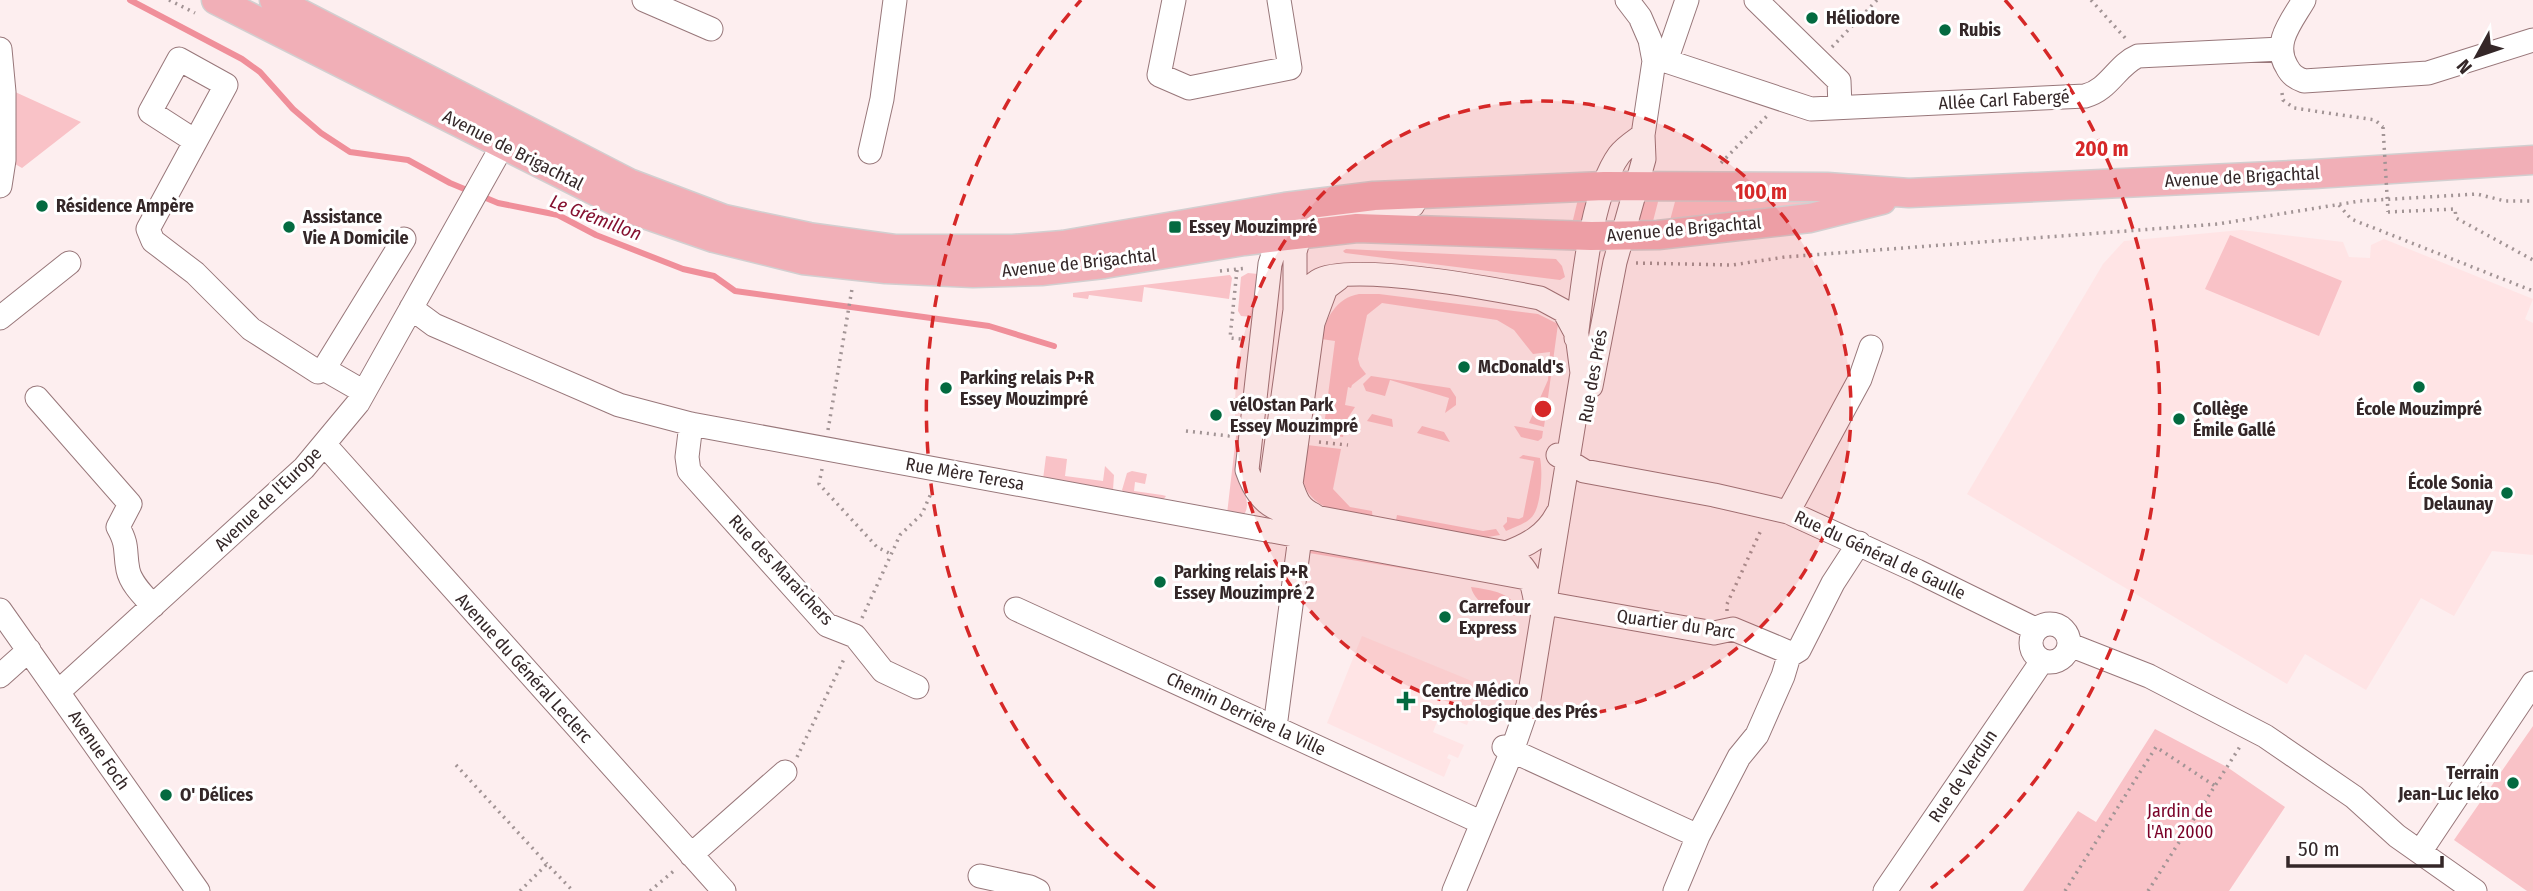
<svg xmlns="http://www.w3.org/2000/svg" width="2533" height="891" font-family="'Fira Sans Condensed',sans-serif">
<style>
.built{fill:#ffe4e5}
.green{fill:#f9c2c7}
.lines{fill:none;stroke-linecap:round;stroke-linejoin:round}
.stream{stroke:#f08f9a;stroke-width:6}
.minor-casing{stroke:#98777a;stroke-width:25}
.major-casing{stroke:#d2cfd0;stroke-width:31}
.path{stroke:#a29495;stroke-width:3.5;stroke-dasharray:2 5;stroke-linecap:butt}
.minor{stroke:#fff;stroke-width:23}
.major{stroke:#f1afb7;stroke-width:28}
.path-bridge{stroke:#a29495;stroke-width:3.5;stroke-dasharray:2 5;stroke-linecap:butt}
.ring{fill:none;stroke:#d62828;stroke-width:3.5;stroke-dasharray:12 9}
.poi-dot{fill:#036a40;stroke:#fff;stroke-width:2.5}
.labels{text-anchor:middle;stroke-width:6;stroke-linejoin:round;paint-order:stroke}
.poi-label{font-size:18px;font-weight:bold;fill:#342728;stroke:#fff;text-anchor:start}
.street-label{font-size:18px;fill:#342728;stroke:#fff}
.park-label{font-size:18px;fill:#7a0027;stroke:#fff}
.water-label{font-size:19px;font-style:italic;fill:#851130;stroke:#fff}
.centre{fill:#d62828;stroke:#fff;stroke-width:3.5}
.ring-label{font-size:21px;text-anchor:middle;font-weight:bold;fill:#d62828;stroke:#fff;stroke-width:6;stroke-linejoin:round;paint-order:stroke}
</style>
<rect width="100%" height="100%" fill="#fdeeef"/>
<path class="built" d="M2241 230 2343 242 2349 257 2370 258 2371 245 2384 239 2533 299 2525 319 2533 323V555L2492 551 2454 616 2421 598 2366 690 2305 654 2287 684 1967 494 2103 264 2124 241Z
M1362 636 1479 684 1476 693 1479 695 1474 708 1470 707 1468 710 1472 712 1467 725 1440 714 1433 732 1464 745 1458 758 1449 754 1447 758 1451 760 1444 777 1327 723Z"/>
<path class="green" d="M13 91 81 122 22 168 15 164Z
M1659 198 1652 225 1641 222 1639 220 1644 199Z
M1676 198H1856L1669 224Z
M1578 199 1586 200 1587 203 1582 225 1572 224Z
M2230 235 2342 281 2319 336 2205 289Z
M1346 249 1556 259 1562 266 1565 277 1560 280 1345 253 1343 251Z
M1248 273 1258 274 1252 317 1241 316 1238 311 1241 277Z
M1230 275 1232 278 1229 299 1144 287 1142 302 1089 295 1088 299 1073 297V293Z
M1359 294H1379L1538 314 1558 324 1544 427 1529 423 1548 380 1550 352 1533 354 1514 330 1497 320 1382 303 1367 315 1358 359 1360 366 1366 374 1352 385 1351 388 1348 387 1345 405 1355 407 1346 421 1343 437 1323 434 1335 341 1321 339C1326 318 1336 298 1359 294Z
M1371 376 1450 388 1456 397V405L1445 413 1449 398 1390 380 1385 396 1366 391 1363 384Z
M1372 414 1392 419 1393 427 1367 421Z
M1422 426 1444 432 1450 442 1417 433Z
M1514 426 1543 431 1542 438 1538 441 1521 437Z
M1236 436H1245C1242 446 1236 461 1237 471 1239 486 1254 502 1243 516L1227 514Z
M1307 445 1341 449 1333 489 1350 507 1372 511 1373 522C1348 514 1306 510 1303 477 1303 467 1306 455 1307 445Z
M1523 455 1540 458C1543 471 1541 503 1534 514 1529 523 1515 527 1506 531L1503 526 1507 522V517L1519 519 1523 517 1534 461 1519 458Z
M1046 456 1067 459 1065 476 1103 481 1105 466 1114 475 1113 490 1110 491 1043 479Z
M1132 471 1147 474 1145 484 1135 482 1134 491 1162 495 1166 496 1163 500 1125 494 1122 490 1127 473Z
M1397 515 1483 531 1496 529 1500 535 1488 537 1487 543 1395 525Z
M1310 549 1430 571 1431 573 1309 553Z
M1471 587C1490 590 1517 592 1518 616 1501 614 1475 606 1471 587Z
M2533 726V891H2527L2454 840Z
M2155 729 2227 767 2285 807 2229 891H2023L2078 811 2096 822Z"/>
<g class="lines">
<path class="stream" d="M130 0 242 59 260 72 293 109 321 133 350 152 408 160 450 183 498 203 558 215 596 235 683 269 714 276 735 291 989 326 1054 346"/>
<g class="minor-casing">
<path id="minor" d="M644 0 711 29
M1174 0 1159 75 1189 88 1290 68 1279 0
M1756 0 1839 81 1840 107
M2304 0C2292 21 2272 43 2287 67 2291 75 2296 78 2304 81L2428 73 2533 40
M0 49 4 92V160L0 186
M1654 61H1666L1687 0
M1666 61 1811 109 2085 96C2109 90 2117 65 2138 56L2281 49
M195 141 150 112 179 59 226 85 148 229 153 241 195 273 251 329 318 372 324 369 364 392
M870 152 882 99 895 0
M411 308 434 325 619 405 691 424 1538 580
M1295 310V252L1303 223
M0 318 69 263
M1576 338C1583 288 1590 195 1619 155 1625 147 1635 141 1643 135
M324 369 404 239
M1591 386 1615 262 1644 159 1643 135 1654 61 1650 40 1640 17 1627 0
M37 398 130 504 118 527C129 547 124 550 128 570 131 584 144 596 153 606
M691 424 687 457 689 471 827 625 855 636 883 671 917 687
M325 445 724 891
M1558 455 1584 471 1714 495 1788 512 1917 571 2035 629
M1281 510C1262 504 1253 487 1247 470L1270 264 1279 236 1316 216 1413 205
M1788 512 1860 379 1871 347
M1314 515C1299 508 1296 499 1291 484L1313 323 1326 288 1338 279
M1506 553C1528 545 1546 535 1557 514
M1556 605 1714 633 1733 629 1788 652 1789 656 1783 676 1757 735 1739 757 1698 836 1675 891
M1016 609 1476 820
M0 610 198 891
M2031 643a19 19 0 1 1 38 0a19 19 0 1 1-38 0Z
M2070 645 2149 676 2265 736 2354 797 2397 836 2475 891
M1789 656 1799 650 1833 583 1859 543
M0 676 29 650
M58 692 304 468 358 403 510 132
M1275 727 1300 537
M1504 747 1698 836
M2420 852 2533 683
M691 855 785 772
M980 876 1030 887 1038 891
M1454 891 1512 751 1528 705 1582 373 1577 335 1564 311 1540 298C1499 290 1349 261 1318 281 1307 288 1301 300 1295 310L1271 482 1275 498 1289 512 1506 553C1527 565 1533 581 1536 605
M1885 891 2042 661"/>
</g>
<g class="major-casing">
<path id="major" d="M216 0 633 210 714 238 803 260 886 269 973 273 1041 271 1104 264 1244 241 1357 228 1591 236 1658 235 1810 218 1882 200
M274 0 629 183 724 219 809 237 896 249H1013L1063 245 1285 207 1374 196 1604 186 1827 187 1909 193 2314 174 2533 160"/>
</g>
<path class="path" d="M169 0 195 13
M2091 0 2127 40
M1832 47 1877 0
M2282 93 2283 100 2294 108 2375 120 2383 127
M1721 163 1767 116
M2339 205 2351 219 2533 291
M2388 212 2455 209 2456 218 2533 260
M1636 263 1732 265 1785 257 2218 224 2360 201 2477 194 2505 201H2533
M1237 270 1230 338 1241 339
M1220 271 1247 268
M828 430 852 289
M1186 431 1230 436
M1319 442 1348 445
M822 469 819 484 877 547 891 554
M1727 611V604L1762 528
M862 618 900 535 922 514 932 491
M797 757 845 657
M456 765 547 864
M520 891 547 864 573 891
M650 891 675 870
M2065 891 2156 747 2215 786
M2148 891 2241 745"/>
<use href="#minor" class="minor"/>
<use href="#major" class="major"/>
<path class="path-bridge" d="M2383 127 2388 212"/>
</g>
<circle cx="1543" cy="409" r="308" fill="#d62828" fill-opacity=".12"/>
<g class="ring">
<circle cx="1543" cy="409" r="308"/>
<path d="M1155 888A617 617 0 0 1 1081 0M2005 0A617 617 0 0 1 1931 888"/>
</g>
<g class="poi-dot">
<circle cx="1812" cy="18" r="7"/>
<circle cx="1945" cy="30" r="7"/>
<circle cx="42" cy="206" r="7"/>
<circle cx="289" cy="227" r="7"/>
<rect x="1168" y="220" width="14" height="14" rx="3.5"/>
<circle cx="1464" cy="367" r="7"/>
<circle cx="2419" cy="387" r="7"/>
<circle cx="946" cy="388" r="7"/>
<circle cx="1216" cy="415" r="7"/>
<circle cx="2179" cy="419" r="7"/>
<circle cx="2507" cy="493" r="7"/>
<circle cx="1160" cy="582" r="7"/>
<circle cx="1445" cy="617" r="7"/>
<path d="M1402.5 690.5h7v7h7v7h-7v7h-7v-7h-7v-7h7z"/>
<circle cx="2513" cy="783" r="7"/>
<circle cx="166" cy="795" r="7"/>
</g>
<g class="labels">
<g class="poi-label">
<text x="1826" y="24">Héliodore</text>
<text x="1959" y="36">Rubis</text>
<text x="56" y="212">Résidence Ampère</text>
<text x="303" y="223">Assistance<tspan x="303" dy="21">Vie A Domicile</tspan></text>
<text x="1189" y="233">Essey Mouzimpré</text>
<text x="1478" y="373">McDonald's</text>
<text x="960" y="384">Parking relais P+R<tspan x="960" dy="21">Essey Mouzimpré</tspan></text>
<text x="1230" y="411">vélOstan Park<tspan x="1230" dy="21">Essey Mouzimpré</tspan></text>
<text x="2193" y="415">Collège<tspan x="2193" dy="21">Émile Gallé</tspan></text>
<text x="2419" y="415" text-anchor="middle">École Mouzimpré</text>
<text x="2493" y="489" text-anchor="end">École Sonia<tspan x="2493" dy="21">Delaunay</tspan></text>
<text x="1174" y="578">Parking relais P+R<tspan x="1174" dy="21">Essey Mouzimpré 2</tspan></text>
<text x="1459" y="613">Carrefour<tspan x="1459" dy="21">Express</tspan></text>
<text x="1422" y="697">Centre Médico<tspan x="1422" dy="21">Psychologique des Prés</tspan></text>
<text x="2499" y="779" text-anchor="end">Terrain<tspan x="2499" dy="21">Jean-Luc Ieko</tspan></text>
<text x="180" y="801">O' Délices</text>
</g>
<g class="street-label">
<text transform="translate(2004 100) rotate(-3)" y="6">Allée Carl Fabergé</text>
<text transform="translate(513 150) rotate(27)" y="6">Avenue de Brigachtal</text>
<text transform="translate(2242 177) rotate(-3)" y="6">Avenue de Brigachtal</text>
<text transform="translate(1684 229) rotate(-5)" y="6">Avenue de Brigachtal</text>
<text transform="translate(1079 263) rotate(-6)" y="6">Avenue de Brigachtal</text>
<text transform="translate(1593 376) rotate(-80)" y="6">Rue des Prés</text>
<text transform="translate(965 474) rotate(10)" y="6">Rue Mère Teresa</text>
<text transform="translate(268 499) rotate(-44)" y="6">Avenue de l'Europe</text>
<text transform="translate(1880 555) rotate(25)" y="6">Rue du Général de Gaulle</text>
<text transform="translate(781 570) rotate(47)" y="6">Rue des Maraîchers</text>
<text transform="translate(1676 624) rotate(8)" y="6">Quartier du Parc</text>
<text transform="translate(524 668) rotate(48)" y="6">Avenue du Général Leclerc</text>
<text transform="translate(1246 714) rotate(25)" y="6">Chemin Derrière la Ville</text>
<text transform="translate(99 750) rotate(55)" y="6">Avenue Foch</text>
<text transform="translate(1963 776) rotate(-56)" y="6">Rue de Verdun</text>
</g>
<g class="park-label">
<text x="2180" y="817">Jardin de<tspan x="2180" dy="21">l'An 2000</tspan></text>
</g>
<g class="water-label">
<text transform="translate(596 217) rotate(21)" y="7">Le Grémillon</text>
</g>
</g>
<circle cx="1543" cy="409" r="10" class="centre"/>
<g class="ring-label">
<text x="2102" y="156">200 m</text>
<text x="1761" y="199">100 m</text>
</g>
<g transform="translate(2477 56) rotate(230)" stroke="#ffffff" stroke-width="5" paint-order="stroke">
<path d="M0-5L12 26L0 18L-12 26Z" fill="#342728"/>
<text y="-10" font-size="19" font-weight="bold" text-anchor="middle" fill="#342728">N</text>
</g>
<path d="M2288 856v10h154v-10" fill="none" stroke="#342728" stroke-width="3.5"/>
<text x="2298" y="856" font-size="21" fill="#342728" stroke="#ffffff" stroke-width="5" paint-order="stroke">50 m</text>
</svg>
